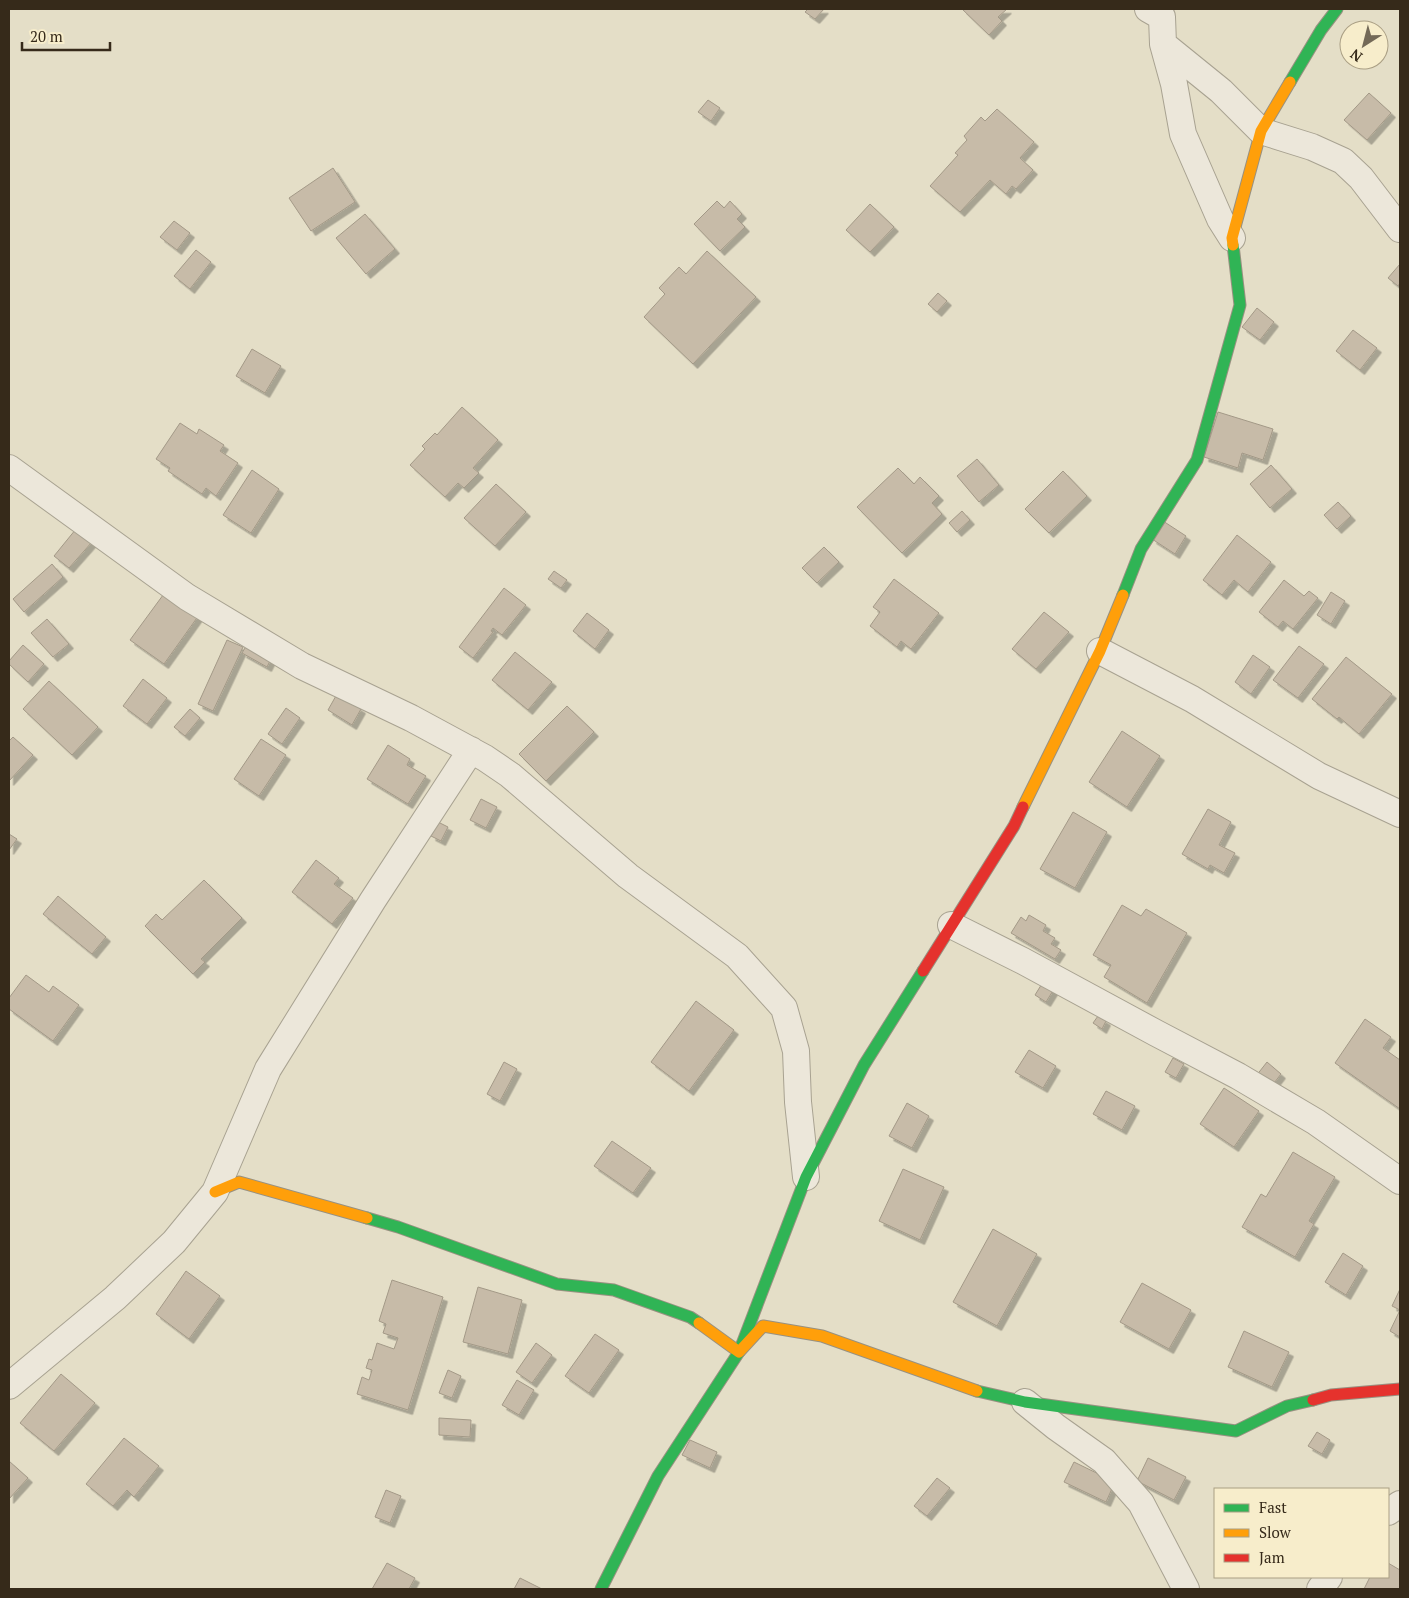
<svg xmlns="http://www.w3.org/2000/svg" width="1409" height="1598" font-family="'PT Serif',serif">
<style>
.building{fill:#c7bba8;stroke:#a39987;filter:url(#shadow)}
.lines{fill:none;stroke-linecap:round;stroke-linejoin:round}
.street-casing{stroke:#a8a291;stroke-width:28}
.fast-casing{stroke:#989181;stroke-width:13}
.slow-casing{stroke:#989181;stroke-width:13}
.jam-casing{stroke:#989181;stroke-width:13}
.street{stroke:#ece7da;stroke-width:26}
.fast{stroke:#30b455;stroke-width:11}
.slow{stroke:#ff9f0a;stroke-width:11}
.jam{stroke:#e5322d;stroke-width:11}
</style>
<defs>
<filter id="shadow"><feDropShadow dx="4.5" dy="4.5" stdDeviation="0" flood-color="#0004"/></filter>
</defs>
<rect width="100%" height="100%" fill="#e4dec7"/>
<path class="building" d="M808 9H824L815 19 805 12Z
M962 9H1007L998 17 1002 21 989 35Z
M1369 93 1391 113 1367 140 1344 120Z
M708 100 720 108 711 121 698 112Z
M997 109 1034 142 1020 158 1033 170 1016 189 1012 186 1006 194 990 180 960 212 930 186 958 155 955 153 967 140 964 136 981 117 985 121Z
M333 168 355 202 311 231 289 198Z
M717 201 724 208 730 201 742 214 737 219 745 227 720 251 694 224Z
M870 204 894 227 870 252 846 230Z
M365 214 395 249 366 274 336 238Z
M174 221 190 233 177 250 160 237Z
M196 250 211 262 190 289 174 276Z
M707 251 756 297 693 364 644 317 665 294 659 288 679 267 686 274Z
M1400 264V283L1398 286 1388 278Z
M938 293 947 301 937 312 928 304Z
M1257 308 1274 322 1260 340 1242 327Z
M1353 330 1377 348 1360 370 1336 351Z
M252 349 281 366 265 393 236 376Z
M462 407 498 440 473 468 479 473 464 488 458 483 445 497 410 465 425 449 422 446 435 433 437 435Z
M1218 412 1273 429 1263 460 1242 453 1238 468 1204 457Z
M180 423 197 434 199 429 224 445 220 451 238 463 216 496 206 488 202 494 168 471 170 468 156 459Z
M977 459 999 485 979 502 957 476Z
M1271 465 1292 489 1270 508 1250 484Z
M898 468 914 484 920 477 939 496 932 503 942 514 902 553 857 507Z
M252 470 279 489 251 533 223 515Z
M1063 471 1087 496 1049 533 1025 509Z
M496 484 526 512 495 546 464 518Z
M1338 502 1351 516 1337 529 1324 515Z
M962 511 970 520 957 532 949 523Z
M1163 521 1186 536 1175 554 1152 539Z
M76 529 92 542 69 568 54 556Z
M1237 535 1271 562 1248 592 1234 580 1222 595 1203 580Z
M824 547 839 562 817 583 802 568Z
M52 564 63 577 24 612 13 599Z
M554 571 567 580 561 588 548 579Z
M894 579 939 613 911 649 901 641 897 647 870 626 880 612 873 607Z
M1284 580 1304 596 1309 591 1318 598 1293 629 1283 621 1278 627 1259 612Z
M504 588 526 605 502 635 493 628 491 631 493 632 473 658 459 647Z
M166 591 199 615 164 664 130 640Z
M1331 592 1345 601 1331 624 1317 615Z
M1044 612 1069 632 1036 669 1012 649Z
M587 613 609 630 595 649 573 631Z
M47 619 69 644 53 657 31 633Z
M251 638 275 651 267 667 242 653Z
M227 640 243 647 213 711 198 704Z
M23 645 44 664 28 682 9 664V661Z
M1299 646 1324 664 1298 698 1273 680Z
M515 652 552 682 528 710 492 680Z
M1253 655 1270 667 1251 694 1235 682Z
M1346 657 1392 694 1359 734 1339 717 1337 719 1312 699Z
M143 679 167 698 147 724 123 706Z
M49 681 98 727 72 755 23 709Z
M337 694 361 709 352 725 328 710Z
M567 706 594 732 546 781 519 754Z
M286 708 300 718 282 744 268 734Z
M190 709 200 718 185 736 174 727Z
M1122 731 1160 756 1127 807 1089 782Z
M13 737 33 755 9 781V741Z
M261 739 286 755 259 796 234 779Z
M388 745 410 759 407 765 426 776 408 804 367 779Z
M481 799 497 807 486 828 470 820Z
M1208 809 1231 822 1219 845 1235 853 1224 873 1210 865 1208 869 1182 854Z
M1073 812 1107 832 1075 888 1040 869Z
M438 822 448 827 441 841 431 836Z
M9 834 17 839 9 850Z
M316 860 339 878 334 884 353 898 332 924 292 892Z
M204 880 242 918 201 959 205 962 193 974 145 926 156 914 162 920Z
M58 896 106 937 92 954 43 914Z
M1122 905 1141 916 1146 909 1187 933 1147 1003 1104 977 1111 965 1093 955Z
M1029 915 1046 925 1043 931 1055 938 1051 944 1061 950 1055 959 1011 933 1021 917 1026 921Z
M26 975 49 992 53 986 79 1005 53 1041 9 1009V998Z
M1043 982 1054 989 1046 1002 1035 995Z
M696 1001 734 1030 689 1091 651 1062Z
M1098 1016 1106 1021 1102 1029 1093 1023Z
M1365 1019 1391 1037 1383 1048 1400 1060V1109L1335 1063Z
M1029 1050 1056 1066 1043 1088 1015 1072Z
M1173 1058 1184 1064 1176 1078 1165 1072Z
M504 1062 517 1069 500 1101 487 1094Z
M1267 1062 1281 1074 1271 1087 1256 1076Z
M1224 1088 1259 1111 1234 1147 1200 1124Z
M1106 1091 1135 1106 1122 1130 1093 1114Z
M907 1103 929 1116 912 1148 889 1136Z
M612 1141 651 1168 633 1193 594 1166Z
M1293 1152 1335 1177 1309 1221 1314 1224 1295 1257 1242 1227 1261 1194 1266 1197Z
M903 1169 944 1187 920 1240 879 1221Z
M993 1229 1037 1254 997 1326 953 1302Z
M1343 1253 1363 1266 1346 1295 1325 1282Z
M186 1271 220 1296 189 1339 156 1314Z
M392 1280 443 1297 408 1410 357 1394 362 1377 369 1380 372 1370 366 1368 369 1359 372 1360 377 1343 394 1349 398 1338 383 1333 386 1324 379 1321Z
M1142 1283 1191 1310 1169 1349 1120 1322Z
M478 1287 522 1300 508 1354 463 1342Z
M1400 1289V1337L1390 1331 1400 1310 1392 1306Z
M1244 1331 1289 1352 1272 1387 1228 1367Z
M595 1334 619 1350 589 1393 565 1376Z
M536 1343 552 1355 532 1383 516 1372Z
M448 1370 461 1376 452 1398 439 1393Z
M61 1374 95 1403 54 1451 20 1423Z
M517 1380 534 1390 519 1415 502 1405Z
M439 1418 471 1420 470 1437 439 1435Z
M1317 1432 1330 1440 1322 1454 1308 1446Z
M124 1438 159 1466 134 1497 127 1490 113 1506 86 1484Z
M690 1440 717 1452 710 1468 682 1455Z
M1148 1458 1186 1477 1174 1500 1137 1481Z
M9 1461 28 1478 9 1499Z
M1074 1462 1115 1482 1106 1502 1064 1482Z
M937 1478 950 1488 927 1516 914 1506Z
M386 1490 401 1496 390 1523 375 1517Z
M387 1563 415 1578 409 1589H372Z
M1388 1563 1400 1570V1589H1364L1370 1577H1388Z
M520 1578 542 1589H514Z"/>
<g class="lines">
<g class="street-casing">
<path id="street" d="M1148 9 1162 17 1163 44 1221 91 1261 131 1312 147 1343 161 1361 178 1400 229
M1163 44 1174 84 1183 134 1220 219 1232 238
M9 468 187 597 302 666 411 718 485 758 510 775 628 876 737 956 784 1008 796 1051 798 1102 806 1177
M1100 651 1192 699 1319 776 1400 814
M951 925 1023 961 1156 1033 1238 1076 1316 1122 1400 1181
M9 1386 115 1298 174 1242 215 1192 268 1069 373 900 471 750
M1025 1402 1056 1427 1104 1461 1141 1503 1186 1589
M1388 1512 1400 1504
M1320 1589 1329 1577"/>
</g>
<g class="fast-casing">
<path id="fast" d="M1290 82 1321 30 1337 9
M1123 595 1141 549 1197 460 1240 305 1233 245
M367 1218 398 1227 557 1284 614 1290 690 1317 699 1323
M977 1391 1025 1402 1236 1431 1287 1406 1313 1400
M601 1589 658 1476 739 1352 806 1177 864 1065 923 971"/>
</g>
<g class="slow-casing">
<path id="slow" d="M1233 245 1232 238 1261 131 1290 82
M1023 807 1100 651 1123 595
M215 1192 239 1182 367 1218
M699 1323 739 1352 763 1326 822 1336 977 1391"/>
</g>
<g class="jam-casing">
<path id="jam" d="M923 971 1014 826 1023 807
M1313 1400 1331 1395 1400 1389"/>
</g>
<use href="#street" class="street"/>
<use href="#fast" class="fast"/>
<use href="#slow" class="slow"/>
<use href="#jam" class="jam"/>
</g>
<rect width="1409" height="1598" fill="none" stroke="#362a1a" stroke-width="20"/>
<rect x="1214" y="1488" width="175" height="90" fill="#f7edcb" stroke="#aa9f84"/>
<rect x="1224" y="1504" width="25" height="8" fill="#30b455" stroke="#aa9f84"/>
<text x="1259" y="1513" font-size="15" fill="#362a1a">Fast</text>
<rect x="1224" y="1529" width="25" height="8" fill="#ff9f0a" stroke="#aa9f84"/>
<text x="1259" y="1538" font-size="15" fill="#362a1a">Slow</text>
<rect x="1224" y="1554" width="25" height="8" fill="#e5322d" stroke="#aa9f84"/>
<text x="1259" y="1563" font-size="15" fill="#362a1a">Jam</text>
<g transform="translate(1364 45) rotate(216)"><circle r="24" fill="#f7edcb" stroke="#aa9f84"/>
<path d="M0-4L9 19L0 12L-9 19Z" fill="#736957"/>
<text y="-8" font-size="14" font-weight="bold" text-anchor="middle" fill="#362a1a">N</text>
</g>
<path d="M22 42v8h88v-8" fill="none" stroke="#362a1a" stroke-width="2.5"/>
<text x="30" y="42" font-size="15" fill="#362a1a" stroke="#f7edcb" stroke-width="4" paint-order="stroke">20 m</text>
</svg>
